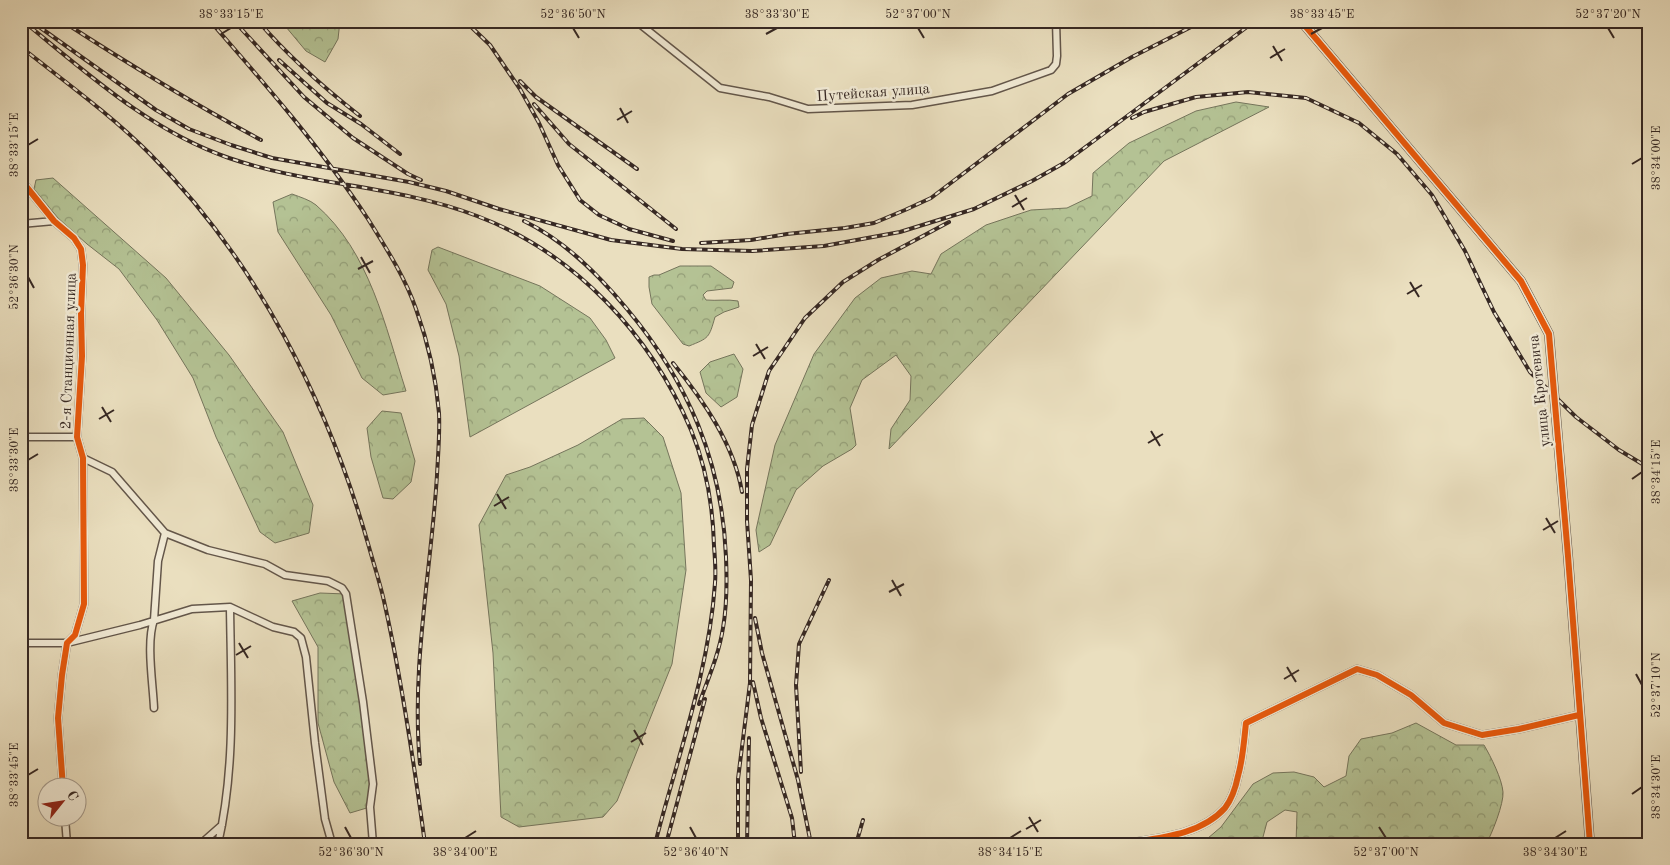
<svg xmlns="http://www.w3.org/2000/svg" width="1670" height="865" font-family="'Old Standard TT',serif">
<style>
.forest{fill:url(#forest-crowns);stroke:#75755c}
.lines{fill:none;stroke-linecap:round;stroke-linejoin:round}
.minor-casing{stroke:#63564a;stroke-width:9}
.tertiary-casing{stroke:#63564a;stroke-width:10}
.minor{stroke:#f1ead5;stroke-width:6}
.tertiary{stroke:#f1ead5;stroke-width:8}
.rail-casing{stroke:#362823;stroke-width:4}
.rail{stroke:#f1ead5;stroke-width:2;stroke-dasharray:5.5;stroke-linecap:butt}
.cycleway-casing{stroke:#f1ead5;stroke-width:9}
.cycleway{stroke:#e8590c;stroke-width:6}
.ticks{fill:none;stroke:#362823;stroke-width:2}
.labels{text-anchor:middle;stroke-width:5;stroke-linejoin:round;paint-order:stroke}
.street-label{font-size:15px;fill:#362823;stroke:#f1ead5}
.neatline{fill:none;stroke:#362823;stroke-width:2}
.ticks-label{font-size:12px;text-anchor:middle;fill:#362823}
</style>
<defs>
<pattern id="forest-crowns" width="20" height="18" patternUnits="userSpaceOnUse" patternTransform="scale(1.25)"><rect width="20" height="18" fill="#b4c294"/><path d="M2 6a3 3 0 1 1 6 0M12 15a3 3 0 1 1 6 0" fill="none" stroke="#939e78"/></pattern>
</defs>
<rect width="100%" height="100%" fill="#eadfbf"/>
<filter id="stains"><feTurbulence type="fractalNoise" baseFrequency=".004" numOctaves="4"/><feColorMatrix values="0 0 0 0 .2 0 0 0 0 .09 0 0 0 0 .02 0 0 0 .5 -.17"/></filter>
<radialGradient id="worn" r=".72"><stop offset=".6" stop-color="#630" stop-opacity="0"/><stop offset="1" stop-color="#630" stop-opacity=".3"/></radialGradient>
<path class="forest" d="M281 21H340L338 39 325 62 306 51Z
M1236 102 1269 107 1164 161 889 449 891 429 910 400 911 376 896 355 862 380 850 408 856 445 852 449 823 466 796 490 770 545 759 552 756 530 775 445 814 354 855 298 881 278 912 271 931 274 941 254 986 225 1031 210 1067 208 1092 196 1093 173 1129 143 1196 111Z
M53 178 166 278 229 355 283 432 313 505 309 533 275 543 260 532 216 437 193 378 157 320 119 269 87 244 58 218 34 189 36 180Z
M292 194C300 197 310 200 316 205 370 252 385 326 406 391L383 395 362 378 331 315 278 232 273 202Z
M438 247 540 286 590 318 606 340 615 358 470 437 459 356 446 304 428 270 432 250Z
M680 266H711L734 282 732 288 707 291 703 295 706 300C717 301 727 299 738 301L739 307 724 312 715 317C709 338 709 338 689 346L683 344 652 304 649 287V277L654 275H659Z
M734 354 743 369 737 397 721 407 706 393 700 372 710 362Z
M382 411 401 413 415 461 411 482 393 499 383 498 371 457 367 428Z
M644 418 663 437 681 493 686 570 672 664 617 801 603 817 519 827 501 817 493 653 479 525 506 475 530 467 578 445 622 419Z
M320 593 346 594 373 784 370 807 350 813 334 782 318 723V647L292 601Z
M1416 723 1456 745H1484C1491 757 1502 779 1503 792 1504 803 1492 834 1486 844H1296L1297 812 1285 810 1267 822 1263 837 1265 844H1201L1221 827 1253 784 1273 773 1294 772 1314 777 1324 787 1346 776 1349 756 1361 739 1392 733Z"/>
<g class="lines">
<g class="minor-casing">
<path id="minor" d="M636 21 720 88 769 97 808 109 912 105 992 91 1051 70 1056 64 1057 56 1056 21
M21 180 54 221 74 238 81 249 83 265 81 313 82 356 77 437 83 458 84 604 75 635 67 643 62 675 58 718 63 788
M21 224 54 221
M21 437H77
M83 458 112 472 165 533 208 550 265 564 285 575 328 581 342 588 346 594 363 702 373 784 370 807 373 844
M21 643H67L140 625 192 609 230 607 273 627 294 632 301 638 306 657 315 743 325 819 332 844
M154 708C153 684 146 642 154 620L158 561 165 533
M65 818 67 844
M204 844 205 840 222 825
M218 844C236 766 231 686 230 607
M1121 844C1156 838 1200 836 1225 808 1231 800 1236 786 1238 776 1243 759 1244 740 1246 723L1357 669 1377 675 1411 695 1444 723 1482 735 1519 729 1579 715"/>
</g>
<g class="tertiary-casing">
<path id="tertiary" d="M1301 21 1521 281 1549 334 1568 556 1590 844"/>
</g>
<use href="#minor" class="minor"/>
<use href="#tertiary" class="tertiary"/>
<g class="rail-casing">
<path id="rail" d="M23 21C87 73 150 131 229 158 310 186 397 185 477 216 575 253 651 335 691 430 706 466 713 507 714 546 715 558 716 571 715 583 709 672 677 758 655 844
M31 21 156 110 189 129 231 145 272 158 409 182 446 191 499 209 611 240 682 249 752 251 824 246 900 232 974 209 1032 181 1064 163 1255 21
M62 21C127 63 192 103 261 140
M210 21C266 85 321 148 368 219 386 248 405 277 416 309 428 342 436 378 439 413 440 433 438 455 437 475 431 572 411 667 420 764
M234 21 304 97 353 138 408 174 421 180
M258 21C288 56 323 87 360 116
M465 21 490 45 520 89 539 123 558 165 580 200 599 215 629 229 673 241
M21 47C65 82 110 114 150 154 257 261 328 402 369 547 374 565 380 583 384 601 402 681 414 763 425 844
M279 60 327 103 361 124 400 154
M520 81 536 97 637 169
M534 104 569 144 676 229
M1132 118 1144 112 1196 97 1248 92 1306 98 1359 123 1397 154 1432 195 1465 251 1494 312 1530 372 1576 417 1619 450 1649 468
M524 221C565 241 598 274 627 309 688 382 722 461 726 557 727 580 727 605 723 628 719 654 708 679 699 704
M701 243 751 240 787 234 845 228 874 223 905 210 931 198 1068 94 1132 57 1191 27
M673 363C703 400 734 444 742 492
M755 618 762 653 798 780 811 844
M753 682 761 718 792 818 795 844
M801 772 796 685 799 644 829 580
M666 844 705 699
M738 844V779L750 683 751 580 747 521V469L752 425 769 371 805 318 843 282 878 260 949 222
M747 844 749 738
M856 844 863 820"/>
</g>
<use href="#rail" class="rail"/>
<g class="cycleway-casing">
<path id="cycleway" d="M1301 21 1521 281 1549 334 1568 556 1590 844
M21 180 54 221 74 238 81 249 83 265 81 313 82 356 77 437 83 458 84 604 75 635 67 643 62 675 58 718 63 788
M1121 844C1156 838 1200 836 1225 808 1231 800 1236 786 1238 776 1243 759 1244 740 1246 723L1357 669 1377 675 1411 695 1444 723 1482 735 1519 729 1579 715"/>
</g>
<use href="#cycleway" class="cycleway"/>
</g>
<path class="ticks" d="M573 28 579 38M918 28 924 38M1608 28 1614 38M221 34 231 28M766 34 777 28M1311 34 1322 28M1273 46 1282 61M1270 58 1285 49M620 108 628 123M617 120 632 111M28 145 38 139M1632 164 1642 158M1015 195 1024 210M1012 207 1027 198M361 257 370 273M358 269 373 261M28 277 34 288M1410 282 1419 297M1407 294 1422 285M756 344 765 359M753 356 768 347M102 407 111 422M99 419 114 410M1151 431 1160 446M1148 443 1163 434M28 460 38 454M1632 479 1642 472M497 494 506 509M494 506 509 497M1546 518 1555 533M1543 530 1558 521M892 580 901 596M889 592 904 584M239 643 248 658M236 655 251 646M1287 667 1296 682M1636 674 1642 685M1284 679 1299 670M634 730 643 745M631 742 646 733M28 775 38 769M1632 794 1642 787M1029 817 1038 832M345 827 351 838M690 827 696 838M1379 827 1386 838M1026 829 1041 820M465 838 476 831M1010 838 1021 831M1555 838 1566 831"/>
<g class="labels">
<g class="street-label">
<text transform="translate(873 92) rotate(-4)" y="5">Путейская улица</text>
<text transform="translate(68 351) rotate(-88)" y="5">2-я Станционная улица</text>
<text transform="translate(1539 391) rotate(-96)" y="5">улица Кротевича</text>
</g>
</g>
<rect width="1670" height="865" fill="none" stroke="#eadfbf" stroke-width="55"/>
<g transform="translate(62 802) rotate(60)"><circle r="24" fill="#f1ead5" stroke="#a69c8e"/>
<path d="M0-4L9 19L0 12L-9 19Z" fill="#8f2418"/>
<text y="-8" font-size="14" font-weight="bold" text-anchor="middle" fill="#362823">С</text>
</g>
<rect x="28" y="28" width="1614" height="810" class="neatline"/>
<g class="ticks-label">
<text x="231" y="18">38°33'15"E</text>
<text x="573" y="18">52°36'50"N</text>
<text x="777" y="18">38°33'30"E</text>
<text x="918" y="18">52°37'00"N</text>
<text x="1322" y="18">38°33'45"E</text>
<text x="1608" y="18">52°37'20"N</text>
<text transform="translate(14 145) rotate(-90)" y="4">38°33'15"E</text>
<text transform="translate(1656 158) rotate(-90)" y="4">38°34'00"E</text>
<text transform="translate(14 277) rotate(-90)" y="4">52°36'30"N</text>
<text transform="translate(14 460) rotate(-90)" y="4">38°33'30"E</text>
<text transform="translate(1656 472) rotate(-90)" y="4">38°34'15"E</text>
<text transform="translate(1656 685) rotate(-90)" y="4">52°37'10"N</text>
<text transform="translate(14 775) rotate(-90)" y="4">38°33'45"E</text>
<text transform="translate(1656 787) rotate(-90)" y="4">38°34'30"E</text>
<text x="351" y="856">52°36'30"N</text>
<text x="465" y="856">38°34'00"E</text>
<text x="696" y="856">52°36'40"N</text>
<text x="1010" y="856">38°34'15"E</text>
<text x="1386" y="856">52°37'00"N</text>
<text x="1555" y="856">38°34'30"E</text>
</g>
<rect width="100%" height="100%" filter="url(#stains)"/>
<rect width="100%" height="100%" fill="url(#worn)"/>
</svg>
